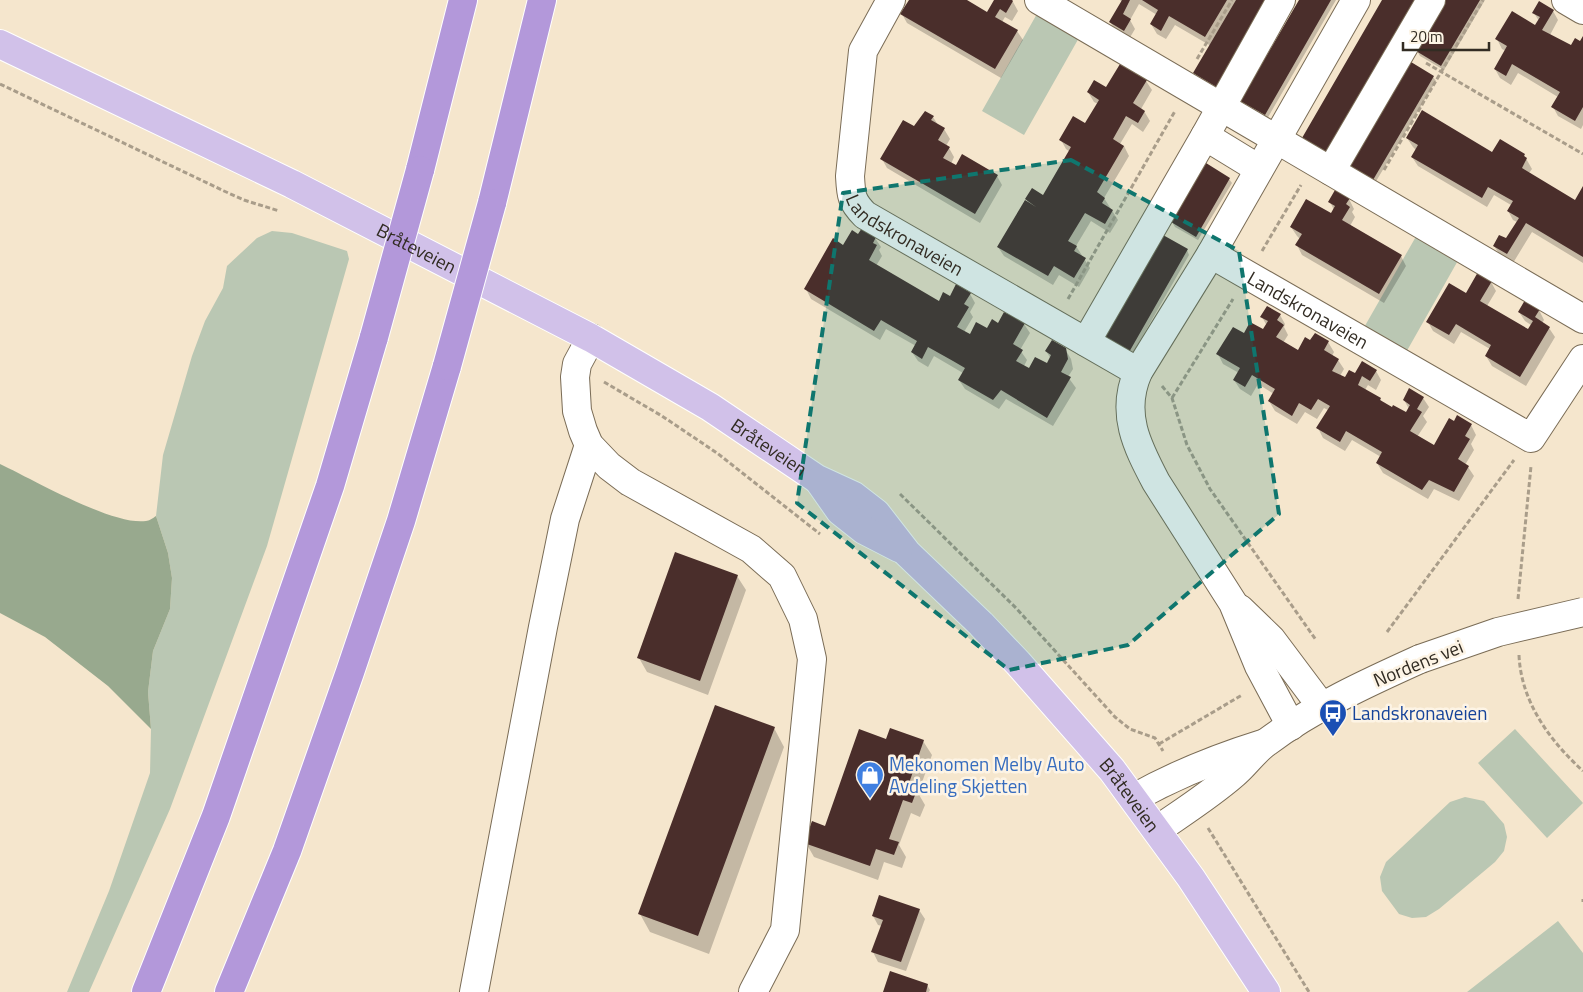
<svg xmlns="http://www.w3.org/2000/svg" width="1583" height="992" font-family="'Titillium Web',sans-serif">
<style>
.green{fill:#bac7b3}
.forest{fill:#98a98e}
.shadow{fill:#0003}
.building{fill:#4a2e2b}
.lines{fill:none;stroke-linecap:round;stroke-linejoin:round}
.minor-casing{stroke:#7a6c56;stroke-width:30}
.major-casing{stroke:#fff;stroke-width:30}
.highway-casing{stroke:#fff;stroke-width:30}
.path{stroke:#a99d8a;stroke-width:3;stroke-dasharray:5 2.5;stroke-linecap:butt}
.minor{stroke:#fff;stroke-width:28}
.major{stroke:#d1c1e9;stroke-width:28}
.highway{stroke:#b398da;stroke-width:28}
.minor-bridge-casing{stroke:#7a6c56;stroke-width:30;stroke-linecap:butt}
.highway-bridge-casing{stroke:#fff;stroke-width:30;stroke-linecap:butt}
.minor-bridge{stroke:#fff;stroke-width:28}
.highway-bridge{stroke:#b398da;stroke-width:28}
.marked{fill:#0f766e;fill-opacity:0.2;stroke:#0f766e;stroke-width:4;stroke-dasharray:10 6;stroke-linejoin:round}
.labels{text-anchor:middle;stroke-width:5;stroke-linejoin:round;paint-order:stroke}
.street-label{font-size:19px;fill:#322c23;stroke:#fdf4e5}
.transit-label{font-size:19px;fill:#164399;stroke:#fdf4e5;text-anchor:start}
.shop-label{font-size:19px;fill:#366cbe;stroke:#fdf4e5;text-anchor:start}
</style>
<rect width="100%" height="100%" fill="#f5e6cd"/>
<path class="green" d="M1038 12 1080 36 1024 135 982 111Z
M272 231 292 233 347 251 349 259 267 546 170 809 89 992H67L109 891 150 773 151 729 148 692 153 651 170 609 172 578 168 553 156 516 163 455 192 356 205 321 223 288 227 266 257 238Z
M1418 233 1460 257 1404 356 1362 331Z
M1515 729 1583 803 1547 838 1478 763Z
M1465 797 1484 801 1504 824 1507 837 1504 851 1495 862 1439 909 1426 917 1412 918 1399 914 1382 891 1380 877 1386 862 1450 802Z
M1558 921 1583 953V992H1467Z"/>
<path class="forest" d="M0 464C32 479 113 526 146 521 149 521 153 518 156 516L168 553 172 578 170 609 153 651 148 692 151 729 108 686 45 637 0 613Z"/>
<path class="shadow" d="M910 0H967V1L988 14 996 0H1010L1013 2 1018 11 1012 21 1005 17 1002 22 1017 31 1023 40 1001 78 907 23 902 14Z
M1120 0H1274L1220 91 1197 78 1195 73 1211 46 1175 25 1166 39 1157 34 1151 24 1157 15 1139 4 1130 20 1135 29 1129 39 1116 31 1110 22 1122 2Z
M1300 0H1336L1267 119 1244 106 1242 101Z
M1448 0H1485L1444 70 1420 56 1417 51Z
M1553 11 1558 20 1550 35 1572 47 1580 42 1583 38V125L1581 129 1558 116 1553 107 1558 97 1518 73 1511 85 1500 78 1495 69 1506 51 1502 49 1497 39 1536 27 1539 21 1534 13Z
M1433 77 1436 81 1375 183 1353 170Z
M1146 81 1152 90 1141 109 1144 111 1150 121 1143 132 1132 124 1120 144 1124 146 1129 156 1104 198 1118 220 1110 233 1091 221 1076 246 1090 268 1079 287 1059 275 1053 285 1004 256 998 247 1029 204 1026 199 1043 197 1070 152 1066 149 1061 140 1085 125 1098 104 1094 102 1088 92Z
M933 117 938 125 944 129 950 139 946 146 949 148 954 157 951 164 997 176 1002 185 980 223 887 168 882 159 915 128Z
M1407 138 1493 154 1524 155 1532 169 1529 173 1575 201 1583 189V263L1532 232 1513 263 1500 255 1494 246 1507 240 1517 222 1513 220 1508 211 1511 205 1494 195 1487 207 1418 166 1412 157 1416 150 1413 147Z
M1229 179 1232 183 1198 240 1175 227 1172 222Z
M1349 199 1354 209 1352 212 1355 217 1350 226 1401 256 1406 266 1384 303 1302 255 1297 245 1300 239 1297 236 1291 227 1331 215 1334 210 1330 202Z
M859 236 875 238 881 247 879 250 882 256 876 266 939 302 950 298 970 294 975 303 970 312 973 317 964 332 970 336 998 324H1024L1030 333 1020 350 1027 360 1024 366 1029 369 1047 365 1051 359 1046 351 1065 349 1071 359 1073 369 1068 377 1076 388 1053 426 1006 399 999 409 965 389 959 380 963 373 934 356 928 367 918 361 912 352 916 346 886 329 880 340 811 299 806 289 844 246Z
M1187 250 1189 255 1130 358 1107 344Z
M1491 282 1496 291 1487 306 1528 331 1531 325 1525 321 1519 312 1539 310 1544 320 1542 323 1549 328 1555 337 1526 386 1492 366 1486 356 1490 349 1461 332 1454 344 1433 331 1428 322 1466 294Z
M1280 315 1285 324 1284 327 1288 335 1283 343 1298 352 1311 342 1315 335 1328 342 1334 352 1332 356 1338 360 1344 369 1340 376 1345 379 1376 371 1381 380 1376 390 1368 385 1365 390 1380 399 1383 403 1406 414 1409 409 1404 400 1423 398 1429 407 1423 416 1427 422 1417 437 1434 447 1454 423 1471 425 1476 435 1471 444 1474 450 1465 465 1468 467 1474 476 1459 501 1434 489 1428 499 1383 473 1377 463 1381 457 1352 440 1345 451 1323 438 1318 428 1328 410 1324 408 1317 419 1305 412 1297 424 1275 411 1269 401 1274 394 1258 384 1251 396 1240 389 1234 380 1239 373 1223 364 1218 354 1244 335 1263 331 1267 326 1262 317Z
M737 576 746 590 708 695 647 672 639 658Z
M774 728 784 747 709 954 650 932 640 914Z
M887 740 923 741 932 755 918 793 925 805 920 817 911 813 899 845 906 857 902 868 884 862 878 880 814 857 806 843 826 827Z
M919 910 925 919 906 971 878 962 873 952 882 926 878 925 873 916Z
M927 985 930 990 929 992H885Z"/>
<path class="building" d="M909 0H967L987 12 994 0H1012L1013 1 1006 13 1000 9 995 17 1018 30 995 69 900 14Z
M1122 0H1130L1123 14 1131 19 1124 31 1109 22Z
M1142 0H1227L1205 37 1169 16 1161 31 1150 24 1158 10Z
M1236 0H1269L1218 88 1193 73Z
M1299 0H1331L1265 115 1240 101Z
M1382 0H1415L1326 153 1302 138Z
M1446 0H1480L1441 66 1416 51Z
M1539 1 1554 10 1542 30 1571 45 1575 38 1580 41 1583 36V107L1575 121 1551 107 1560 92 1512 64 1506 76 1494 69 1507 46 1495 39 1512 11 1535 25 1540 17 1532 13Z
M1411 62 1434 76 1373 180 1349 166Z
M1120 64 1147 80 1133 103 1145 111 1138 123 1126 116 1113 139 1124 146 1097 192 1105 198 1102 203 1113 210 1105 224 1085 213 1068 241 1077 246 1074 251 1086 258 1074 278 1054 266 1048 276 997 247 1025 200 1036 207 1025 199 1032 188 1043 195 1071 147 1059 140 1073 116 1085 123 1099 100 1087 92 1094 80 1106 87Z
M1422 110 1492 152 1500 139 1525 154 1524 156 1527 158 1522 168 1575 200 1583 186V257L1526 223 1507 254 1493 246 1499 235 1506 238 1519 218 1507 211 1513 201 1488 187 1482 198 1411 157 1418 145 1406 138Z
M925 111 934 116 931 120 945 128 938 140 950 147 943 158 956 165 962 154 998 175 975 214 880 159 903 120 914 126Z
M1206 163 1230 178 1196 237 1171 222Z
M1335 190 1350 198 1346 204 1350 207 1342 220 1402 255 1379 294 1295 245 1302 234 1290 227 1306 199 1331 213 1335 206 1328 202Z
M862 228 876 237 873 243 877 245 869 260 939 301 943 292 950 296 956 284 971 293 964 304 969 307 957 327 970 334 976 322 987 328 992 319 998 323 1004 312 1025 323 1013 344 1023 350 1016 361 1029 368 1035 357 1047 363 1051 355 1045 351 1052 340 1066 348 1068 359 1061 372 1071 377 1047 418 1001 390 993 400 958 380 965 368 953 361 928 347 922 359 911 352 917 341 881 320 874 331 804 289 833 238 843 245 852 230 858 234Z
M1163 235 1188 249 1128 354 1103 340Z
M1478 272 1492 281 1480 301 1528 329 1533 321 1518 312 1525 300 1540 309 1535 317 1550 327 1520 377 1485 356 1491 345 1456 324 1449 335 1426 322 1449 283 1466 293Z
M1267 306 1281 314 1277 320 1284 325 1276 337 1298 350 1305 337 1310 340 1315 333 1329 341 1324 350 1339 359 1332 371 1345 377 1349 370 1355 373 1362 361 1377 370 1370 381 1362 376 1358 385 1381 398 1380 400 1392 407 1393 405 1406 412 1410 405 1403 400 1409 388 1424 397 1417 409 1422 412 1410 431 1434 445 1449 418 1454 421 1457 415 1472 424 1465 436 1470 439 1458 459 1469 466 1454 492 1429 480 1422 490 1376 463 1382 452 1346 431 1340 442 1316 428 1330 406 1318 399 1311 410 1299 403 1292 416 1268 401 1275 389 1252 375 1245 387 1233 380 1240 368 1216 354 1233 327 1244 333 1250 322 1263 329 1268 321 1260 317Z
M675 552 738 575 700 681 637 658Z
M715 705 775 727 698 936 638 914Z
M890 728 924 740 908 786 917 790 912 803 903 800 889 839 899 842 894 855 876 849 870 866 804 843 812 821 825 826 859 729 886 739Z
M879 895 920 909 901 962 871 952 883 920 872 916Z
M890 971 928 984 926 992H883Z"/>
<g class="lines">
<g class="minor-casing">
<g id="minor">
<path id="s1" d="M891 0 863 51 850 176C851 195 851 201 865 215L1138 372"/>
<path d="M1039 0 1583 319"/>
<path d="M1566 0 1583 10"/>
<path d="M1205 136 1259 169"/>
<path d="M1331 171 1431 0"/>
<path id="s2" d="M1211 254 1531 438 1583 359"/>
<path d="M591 338 577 364 575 377 577 411 583 431 589 445 609 466 630 482 751 549 782 576 803 619 812 659 785 930 753 992"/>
<path d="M1086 342 1205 136 1281 0"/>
<path d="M1240 609 1271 639 1322 707"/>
<path d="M1291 726 1259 666 1233 603 1156 482C1137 446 1120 413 1138 372L1211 254 1356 0"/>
<path d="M1134 798C1175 775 1217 758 1262 744"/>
<path d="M1157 830C1183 812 1210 795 1234 774 1246 764 1254 751 1267 742 1312 708 1369 682 1420 659"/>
<path d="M474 992 543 627 565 519 589 445"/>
</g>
</g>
<g class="major-casing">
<g id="major">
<path id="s3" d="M0 44 292 184 591 338 710 407 817 479 854 496 876 513 907 553 981 624 1018 663 1112 770 1191 878 1266 992"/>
<path d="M819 481 840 511 864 530 899 548"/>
</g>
</g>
<g class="highway-casing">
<path id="highway" d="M420 170 463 0
M492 203 542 0
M146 992 216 816 330 486 374 337
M229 992 287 851 350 672 401 521 447 366"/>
</g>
<path class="path" d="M1197 59 1232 0
M1426 63 1583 154
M0 84 224 191 244 200 279 211
M1384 170 1483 0
M1262 251 1301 185
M1068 299 1175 111
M604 382 662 416 717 453 820 534
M1162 386 1172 398 1187 445 1210 489 1316 640
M1172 398 1233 299
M900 494 1016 608 1115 717 1130 729 1155 738 1163 751
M1518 599 1531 466
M1387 632 1514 460
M1519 655C1521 702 1550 741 1583 771
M1159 744 1242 695
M1208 828 1309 992
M1583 899V902"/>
<use href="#minor" class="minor"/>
<use href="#major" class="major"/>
<use href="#highway" class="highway"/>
<g class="minor-bridge-casing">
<path id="minor-bridge" d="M1420 659 1498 632 1583 612"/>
</g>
<g class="highway-bridge-casing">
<path id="highway-bridge" d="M374 337 420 170
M447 366 492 203"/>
</g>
<use href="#minor-bridge" class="minor-bridge"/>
<use href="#highway-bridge" class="highway-bridge"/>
</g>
<path class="marked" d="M1071 160 1239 251 1279 514 1128 645 1009 670 797 503 843 193Z"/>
<defs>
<g id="bus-pin" transform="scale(1.4375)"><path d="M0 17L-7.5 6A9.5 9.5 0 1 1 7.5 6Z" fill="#1a4fb4" stroke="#fdf4e5"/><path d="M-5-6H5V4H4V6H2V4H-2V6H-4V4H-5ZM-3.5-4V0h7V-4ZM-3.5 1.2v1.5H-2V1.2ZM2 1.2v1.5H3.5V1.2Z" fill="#fff"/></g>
<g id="shop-pin" transform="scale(1.4375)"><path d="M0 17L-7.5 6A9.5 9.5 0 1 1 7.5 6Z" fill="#3f7fe0" stroke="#fdf4e5"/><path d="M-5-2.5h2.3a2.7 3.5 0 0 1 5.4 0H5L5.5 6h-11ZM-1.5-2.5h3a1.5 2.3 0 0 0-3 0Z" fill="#fff"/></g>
</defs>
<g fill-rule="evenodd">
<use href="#bus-pin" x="1333" y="713"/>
<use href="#shop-pin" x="870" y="775"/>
</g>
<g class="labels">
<g class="street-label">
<text dy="7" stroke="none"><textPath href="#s1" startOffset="271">Landskronaveien</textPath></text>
<text dy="7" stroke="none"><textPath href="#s3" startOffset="464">Bråteveien</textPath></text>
<text dy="7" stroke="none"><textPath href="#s2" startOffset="112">Landskronaveien</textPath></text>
<text dy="7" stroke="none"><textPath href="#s3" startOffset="869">Bråteveien</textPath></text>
<text transform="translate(1418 663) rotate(-22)" y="7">Nordens vei</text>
<text dy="7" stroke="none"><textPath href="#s3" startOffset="1375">Bråteveien</textPath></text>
</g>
<g class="transit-label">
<text x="1352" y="720">Landskronaveien</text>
</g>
<g class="shop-label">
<text x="889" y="771">Mekonomen Melby Auto<tspan x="889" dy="22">Avdeling Skjetten</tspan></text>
</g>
</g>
<path d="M1403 42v8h86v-8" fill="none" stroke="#322c23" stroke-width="2.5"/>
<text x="1410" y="42" font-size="15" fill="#322c23" stroke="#fdf4e5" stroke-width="4" paint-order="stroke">20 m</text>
</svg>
